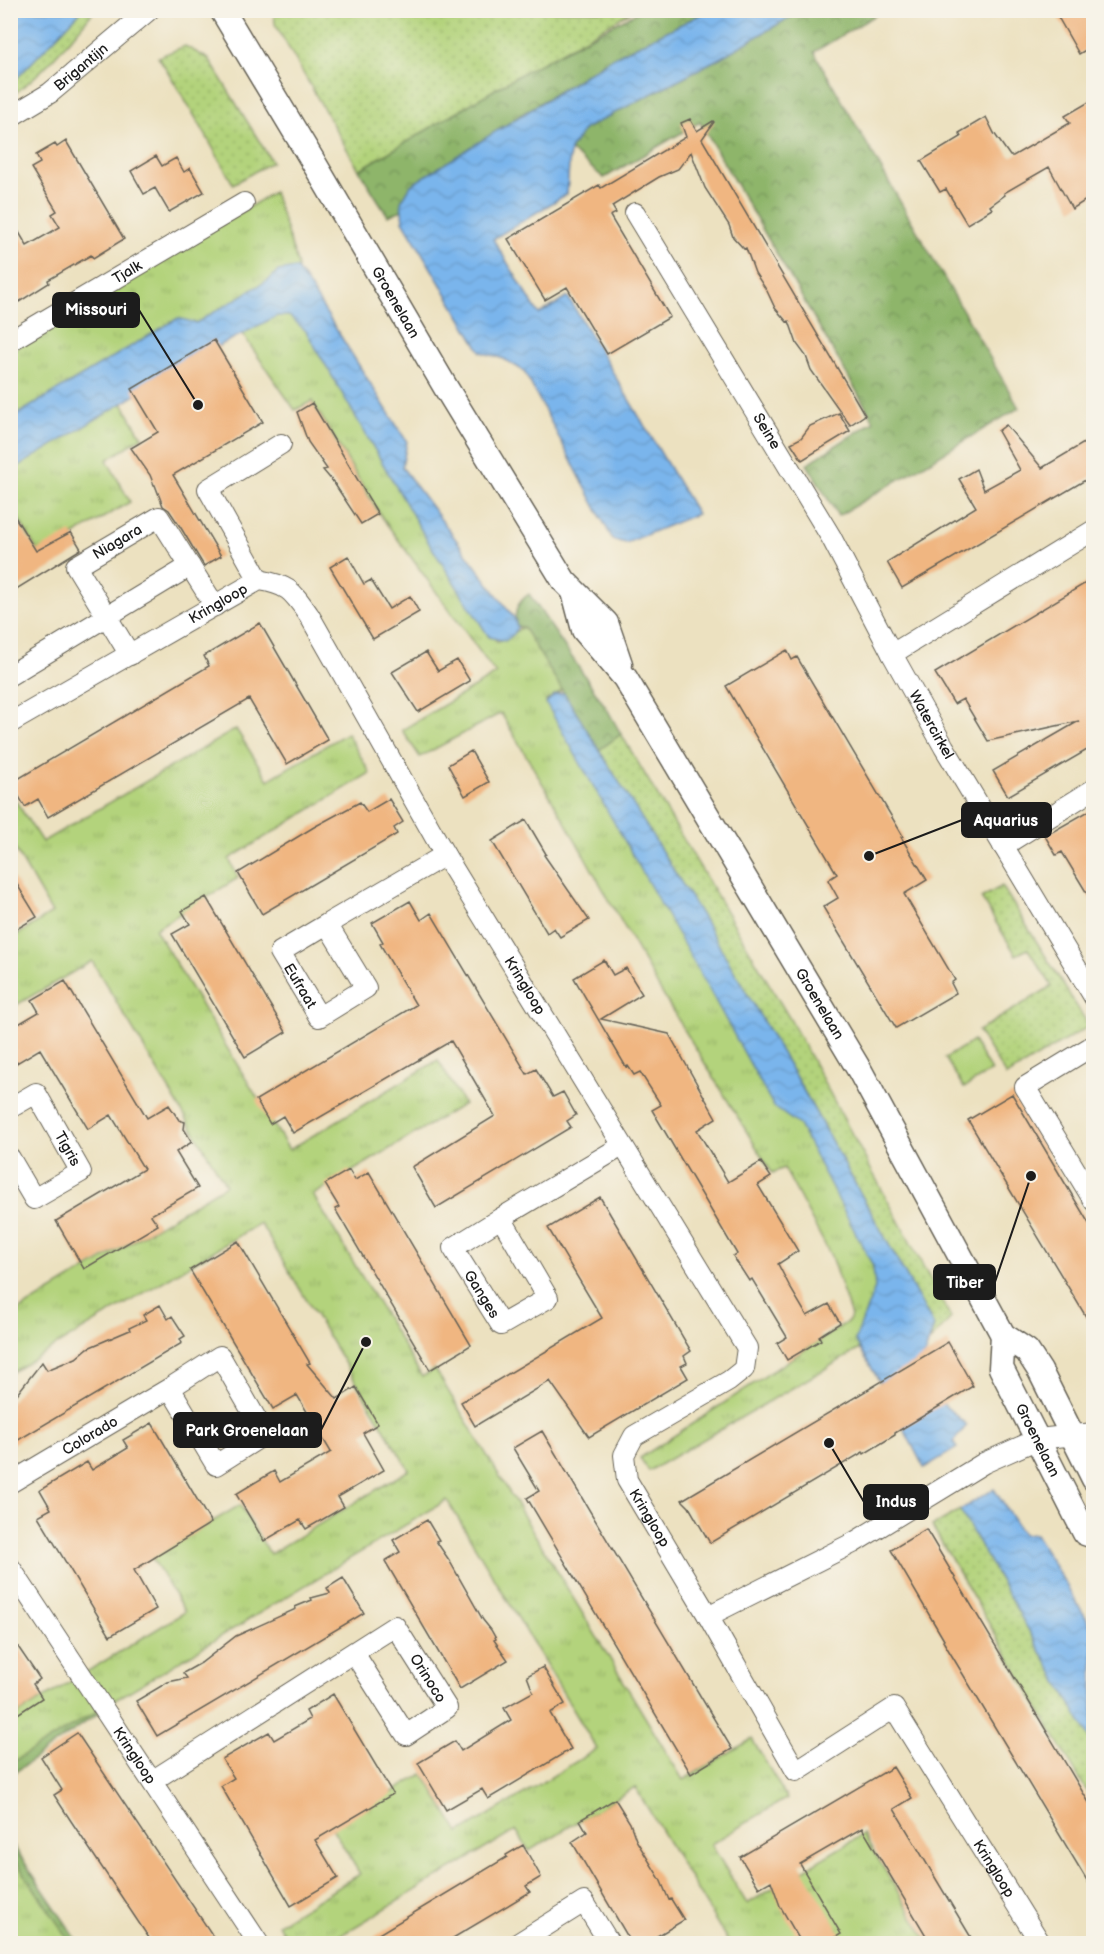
<svg xmlns="http://www.w3.org/2000/svg" width="1104" height="1954" font-family="'Balsamiq Sans',sans-serif">
<style>
.grass{fill:url(#grass-dots);stroke:#68784c;stroke-width:1.5}
.forest{fill:url(#forest-crowns);stroke:#556844;stroke-width:1.5}
.park{fill:url(#park-tufts);stroke:#68784c;stroke-width:1.5}
.pitch{fill:#b3d37b;stroke:#68784c;stroke-width:1.5}
.water{fill:url(#water-waves);stroke:#4b6884;stroke-width:1.5}
.building{fill:#f0b681}
.lines{fill:none;stroke-linecap:round;stroke-linejoin:round}
.minor-casing{stroke:#656155;stroke-width:22}
.tertiary-casing{stroke:#656155;stroke-width:27}
.minor{stroke:#fff;stroke-width:20}
.tertiary{stroke:#fff;stroke-width:24}
.labels{text-anchor:middle;stroke-width:4.5;stroke-linejoin:round;paint-order:stroke}
.street-label{font-size:15px;fill:#1c1c1c;stroke:#f7f3e8}
.leader{fill:none;stroke:#1c1c1c;stroke-width:2}
.callout-dot{fill:#1c1c1c;stroke:#f7f3e8;stroke-width:2}
.callout{fill:#1c1c1c;stroke:#1c1c1c;stroke-width:2}
.callout-label{font-size:16px;text-anchor:middle;font-weight:bold;fill:#fff}
</style>
<defs>
<pattern id="grass-dots" width="8" height="8" patternUnits="userSpaceOnUse" patternTransform="scale(1.5)"><rect width="8" height="8" fill="#b3d37b"/><path d="M2 2h.1M6 6h.1" fill="none" stroke="#99b56a" stroke-width="1.8" stroke-linecap="round"/></pattern>
<pattern id="forest-crowns" width="20" height="18" patternUnits="userSpaceOnUse" patternTransform="scale(1.5)"><rect width="20" height="18" fill="#8eb56b"/><path d="M2 6a3 3 0 1 1 6 0M12 15a3 3 0 1 1 6 0" fill="none" stroke="#739257"/></pattern>
<pattern id="park-tufts" width="24" height="20" patternUnits="userSpaceOnUse" patternTransform="scale(1.5)"><rect width="24" height="20" fill="#b3d37b"/><path d="M3 7l-1-3M5 7V3M7 7l1-3M15 17l-1-3M17 17v-4M19 17l1-3" fill="none" stroke="#99b56a"/></pattern>
<pattern id="water-waves" width="16" height="10" patternUnits="userSpaceOnUse" patternTransform="scale(1.5)"><rect width="16" height="10" fill="#7ab5ec"/><path d="M0 5q4-4 8 0t8 0" fill="none" stroke="#699bca"/></pattern>
</defs>
<rect width="100%" height="100%" fill="#f7f3e8"/>
<filter id="ink" filterUnits="userSpaceOnUse"><feTurbulence type="fractalNoise" baseFrequency=".0167" numOctaves="2"/><feDisplacementMap in="SourceGraphic" scale="12" xChannelSelector="R" yChannelSelector="G"/><feConvolveMatrix kernelMatrix="1 2 1 2 8 2 1 2 1" color-interpolation-filters="sRGB"/></filter>
<filter id="wash" filterUnits="userSpaceOnUse"><feTurbulence type="fractalNoise" baseFrequency=".008" numOctaves="4" result="noise"/><feDisplacementMap in="SourceGraphic" scale="24" xChannelSelector="R" yChannelSelector="G"/><feGaussianBlur stdDeviation="1.35" result="paint"/><feColorMatrix in="noise" values="0 0 0 0 0 0 0 0 0 0 0 0 0 0 0 0 0 1.4 0 .05"/><feComposite in="paint" operator="in"/></filter>
<g filter="url(#wash)">
<rect width="100%" height="100%" fill="#ece1c0"/>
<path class="grass" d="M81 11H94C67 43 45 72 11 96L10 82 19 76Z
M274 11H632L359 170 275 24Z
M185 46 209 59 272 162 233 184 200 125 165 67 158 57Z
M621 734 790 1019 951 1318 929 1342 934 1326 801 1086 599 750Z
M1002 886 1089 1026 1006 1076 978 1031 1052 986 1028 949 1016 955 981 898Z
M960 1510 1093 1743V1802L932 1526Z"/>
<path class="forest" d="M639 11H708L612 58 517 117 402 201V210L388 216 359 170 519 75Z
M801 11H882L814 52 1019 408 838 516 807 464 874 421 700 122 604 178 570 150 584 129 718 59Z
M529 594 607 709 621 734 599 750 523 627H517C513 613 517 602 529 594Z
M91 1699 100 1712 11 1775V1755Z
M11 1842 79 1943H11Z"/>
<path class="park" d="M274 192 298 266 294 315 309 331 385 465 497 642 523 627 562 690 546 701 633 849 801 1124 877 1265 879 1295 863 1347 649 1471 640 1458 849 1321 851 1316 831 1256 784 1168 772 1173 663 995 564 820 501 713 420 757 402 730 496 674 381 516 312 401 295 410 241 332 115 391 142 437 107 460 130 502 40 555 11 506V351Z
M236 729 268 780 347 733 370 773 229 859 238 878 155 929 289 1150 438 1060 464 1104 313 1195 422 1377 435 1369 683 1780 752 1739 787 1798 711 1844 747 1904 863 1834 929 1943H729L635 1787 529 1851 516 1830 328 1943H289L278 1924 360 1874 332 1828 423 1774 459 1833 597 1749 447 1500 11 1763V1718L185 1612 152 1558 240 1505 270 1554 409 1470 260 1223 11 1373V1315L226 1185 92 961 11 1008V939L52 913 11 842 10 792 42 842Z
M10 1853 71 1943H11Z"/>
<path class="pitch" d="M973 1041 991 1071 964 1088 945 1058Z"/>
<path class="water" d="M11 10 81 11 19 76 11 82Z
M708 11H801L718 59 584 129 570 150 567 194 493 239 539 314 568 297 697 514 626 543 613 540 524 371 504 359 481 352 403 221 401 202 411 185 612 58Z
M296 268 306 281 407 442 402 467 515 619 517 627 514 634 505 641 489 637 427 540 306 331 289 316H277L203 354 11 471V418L178 318 196 323 270 279 278 271Z
M564 693 702 916 801 1086 934 1326 920 1368 943 1404 967 1425 953 1442 957 1448 924 1468 878 1379 855 1340 875 1288 873 1266 799 1125 774 1107 705 982 546 703 554 695Z
M994 1489 1023 1535 1035 1534 1093 1629V1743L960 1510Z"/>
<g id="blocks">
<path class="building" d="M1054 10H1094V45L1079 54Z
M1094 99V195L1072 209 1049 167 1004 193 1005 195 990 206 992 209 967 224 946 189 940 192 921 161 961 137 959 133 986 117 994 133 1010 156H1013L1070 123 1065 116Z
M690 119 697 131 713 121 714 122 702 139 865 415 850 425 811 370 806 356 797 344 789 321 787 322 775 308 767 291 755 273 746 248 744 249 733 237 729 225 705 188 691 152 678 169 659 177 612 206 616 213 610 216 670 317 607 354 567 287 545 300 508 239 599 185 601 188 686 137 681 123Z
M66 141 124 239 93 258 91 255 48 280 49 283 19 302 10 288V217L27 246 60 227 52 214 57 211 31 168 40 163 36 155 55 144 57 147Z
M156 156 162 166 176 158 184 172 190 168 204 192 169 212 155 188 144 194 131 171Z
M214 340 263 422 173 475 221 556 204 566 181 528 169 510 163 506 155 485H154L150 475 131 448 158 432 132 389Z
M312 403 378 514 361 524 334 483 323 470 327 469 308 442 297 412Z
M839 413 850 431 802 460 791 443 801 438 810 426Z
M1006 425 1042 468 1094 437V475L902 588 887 562 976 507 959 479 976 469 984 490 1020 470 998 431Z
M10 509 36 551 71 532 81 549 10 593Z
M348 556 364 584 371 580 389 609 410 596 419 612 373 639 330 567Z
M1094 578V746L1008 796 993 771 1079 721 988 741 963 699 954 704 935 673Z
M260 623 328 740 287 764 249 699 48 817 38 799 25 807 11 783 209 666 204 656Z
M787 650 792 660 797 657 903 836 901 837 927 880 904 894 955 980 951 983 956 993 896 1028 823 907 838 898 828 880 837 874 726 686Z
M426 652 438 671 457 660 470 681 418 712 392 672Z
M471 751 489 782 465 796 448 765Z
M389 799 403 822 394 828 397 834 262 914 238 873 314 827 360 802 367 812Z
M1094 808V905L1062 852 1056 855 1045 836Z
M526 820 546 854 544 855 589 920 560 937 554 928 547 933 492 841Z
M10 873 37 917 10 933Z
M206 897 286 1032 245 1057 172 934 190 924 182 911Z
M410 901 421 920 431 913 527 1074 536 1069 553 1097 563 1092 576 1115 567 1121 571 1127 436 1208 412 1167 495 1116 451 1041 293 1133 283 1116 270 1124 256 1100 416 1005 380 944 383 942 372 923Z
M604 960 613 975 626 968 642 994 601 1019 669 1034 716 1118 697 1130 728 1182 761 1162 771 1177 758 1185 798 1251 778 1264 791 1289 807 1316 829 1304 840 1323 819 1336 821 1340 787 1360 777 1343 787 1337 752 1279 749 1281 733 1256 737 1254 652 1110 661 1105 640 1072 634 1075 628 1066 626 1067 574 978Z
M65 981 147 1118 169 1105 179 1120 185 1122 184 1129 192 1142 176 1152 198 1188 151 1215 158 1225 84 1269 56 1221 144 1169 111 1115 88 1129 40 1049 10 1067V1029L39 1012 32 1000Z
M1012 1094 1094 1232V1330L968 1120Z
M349 1170 355 1180 369 1172 471 1345 430 1370 335 1209 339 1207 325 1184Z
M600 1197 691 1351 684 1356 687 1363 681 1366 688 1378 589 1437 550 1381 475 1426 461 1402 602 1318 548 1228Z
M238 1241 310 1363 307 1364 337 1399 356 1387 378 1424 363 1433 384 1470 338 1497 344 1507 306 1529 300 1520 264 1541 236 1494 274 1471 280 1482 331 1452 297 1395 273 1409 190 1270Z
M160 1305 168 1319 172 1316 185 1336 180 1339 182 1343 10 1445V1403L42 1362 47 1370 76 1358 88 1348 130 1330 129 1328 146 1320 143 1315Z
M948 1342 973 1386 895 1433V1435L864 1454 863 1452 710 1543 689 1507 682 1500Z
M152 1423 211 1523 134 1570 156 1609 110 1636 38 1516 51 1509 40 1490 87 1462 92 1470 128 1448 123 1440Z
M542 1431 732 1749 691 1774 527 1498 539 1491 513 1448Z
M427 1520 439 1540 436 1541 449 1560 483 1620 491 1630 496 1639 494 1640 508 1660 460 1689 385 1561 400 1552 393 1540Z
M926 1529 1094 1811V1892L943 1641 944 1640 891 1550Z
M343 1578 364 1613 157 1736 136 1701 168 1682 187 1678 183 1673 201 1663 236 1636 296 1609 295 1607 312 1600 311 1598 330 1593 327 1588Z
M10 1635 40 1679 33 1684 42 1698 10 1719Z
M543 1667 565 1704 550 1713 571 1749 488 1799 482 1789 446 1810 418 1763 455 1741 461 1751 511 1720 504 1708 533 1692 527 1676Z
M333 1694 393 1794 315 1840 338 1878 291 1906 221 1786 234 1778 222 1759 269 1732 274 1740 310 1719 306 1711Z
M77 1733 211 1933 216 1944H153L71 1821 54 1795 62 1790 41 1757Z
M893 1767 912 1798 894 1809 975 1944H931L862 1828 800 1864 841 1934 825 1944H802L780 1906 771 1881 759 1888 740 1857Z
M615 1799 630 1823 636 1840 660 1879 669 1900 671 1899 684 1920 644 1944H632L572 1842 587 1832 580 1820Z
M523 1845 541 1877 526 1886 530 1892 443 1944H362L507 1857 506 1855Z"/>
</g>
</g>
<g filter="url(#ink)">
<use href="#blocks" fill-opacity="0" stroke="#656155" stroke-width="1.5"/>
<g class="lines">
<g class="minor-casing">
<g id="minor">
<path id="s1" d="M10 117 50 93 149 10"/>
<path id="s2" d="M635 213 831 537 892 654"/>
<path id="s3" d="M10 341 244 203"/>
<path id="s4" d="M1094 530 892 654 944 747 1094 997"/>
<path d="M259 580 208 489 281 444"/>
<path id="s5" d="M130 655 76 566 159 517 215 606"/>
<path d="M10 675 190 566"/>
<path id="s6" d="M10 723 259 580C289 585 292 591 309 615L445 855 747 1348 744 1369 729 1381 634 1436 624 1455 627 1480 708 1616 796 1771 894 1708 1041 1944"/>
<path d="M1003 846 1094 789"/>
<path id="s7" d="M327 924 280 952 319 1017 366 988 327 924 445 855"/>
<path d="M1094 1045 1025 1087 1094 1201"/>
<path id="s8" d="M10 1108 36 1093 81 1172 34 1199 10 1158"/>
<path id="s9" d="M501 1218 453 1248 501 1325 548 1298 501 1218 622 1146"/>
<path id="s10" d="M10 1483 170 1388 220 1356 265 1434 216 1465 170 1388"/>
<path id="s11" d="M10 1567 259 1944"/>
<path d="M708 1616 853 1543 984 1463 1038 1439 1094 1433"/>
<path id="s12" d="M152 1781 395 1626 447 1708 406 1735 354 1653"/>
<path d="M517 1944 584 1902 610 1944"/>
</g>
</g>
<g class="tertiary-casing">
<g id="tertiary">
<path id="s13" d="M222 10 311 158 446 388 564 581 606 623 620 664"/>
<path id="s14" d="M574 592 584 630 625 678 860 1071 1003 1335 1027 1351 1040 1371 1094 1479"/>
<path id="s15" d="M1003 1335 1001 1368 1085 1533 1094 1536"/>
</g>
</g>
<use href="#minor" class="minor"/>
<use href="#tertiary" class="tertiary"/>
</g>
</g>
<g class="labels">
<g class="street-label">
<text dy="5" stroke="none"><textPath href="#s1" startOffset="87">Brigantijn</textPath></text>
<text dy="5" stroke="none"><textPath href="#s3" startOffset="136">Tjalk</textPath></text>
<text dy="5" stroke="none"><textPath href="#s13" startOffset="340">Groenelaan</textPath></text>
<text dy="5" stroke="none"><textPath href="#s2" startOffset="255">Seine</textPath></text>
<text dy="5" stroke="none"><textPath href="#s5" startOffset="152">Niagara</textPath></text>
<text dy="5" stroke="none"><textPath href="#s6" startOffset="240">Kringloop</textPath></text>
<text dy="5" stroke="none"><textPath href="#s4" startOffset="318">Watercirkel</textPath></text>
<text dy="5" stroke="none"><textPath href="#s7" startOffset="94">Eufraat</textPath></text>
<text dy="5" stroke="none"><textPath href="#s6" startOffset="780">Kringloop</textPath></text>
<text dy="5" stroke="none"><textPath href="#s14" startOffset="482">Groenelaan</textPath></text>
<text dy="5" stroke="none"><textPath href="#s8" startOffset="94">Tigris</textPath></text>
<text dy="5" stroke="none"><textPath href="#s9" startOffset="111">Ganges</textPath></text>
<text dy="5" stroke="none"><textPath href="#s10" startOffset="93">Colorado</textPath></text>
<text dy="5" stroke="none"><textPath href="#s15" startOffset="114">Groenelaan</textPath></text>
<text dy="5" stroke="none"><textPath href="#s6" startOffset="1446">Kringloop</textPath></text>
<text dy="5" stroke="none"><textPath href="#s12" startOffset="350">Orinoco</textPath></text>
<text dy="5" stroke="none"><textPath href="#s11" startOffset="226">Kringloop</textPath></text>
<text dy="5" stroke="none"><textPath href="#s6" startOffset="2044">Kringloop</textPath></text>
</g>
</g>
<path class="leader" d="M198 405L139 310M869 856L962 820M1031 1176L995 1282M366 1342L321 1430M829 1443L864 1502"/>
<g class="callout-dot">
<circle cx="198" cy="405" r="6"/>
<circle cx="869" cy="856" r="6"/>
<circle cx="1031" cy="1176" r="6"/>
<circle cx="366" cy="1342" r="6"/>
<circle cx="829" cy="1443" r="6"/>
</g>
<g class="callout">
<rect x="53" y="293" width="86" height="34" rx="6"/>
<rect x="962" y="803" width="89" height="34" rx="6"/>
<rect x="934" y="1265" width="61" height="34" rx="6"/>
<rect x="174" y="1413" width="147" height="34" rx="6"/>
<rect x="864" y="1485" width="64" height="34" rx="6"/>
</g>
<g class="callout-label">
<text x="96" y="315">Missouri</text>
<text x="1006" y="826">Aquarius</text>
<text x="965" y="1288">Tiber</text>
<text x="247" y="1436">Park Groenelaan</text>
<text x="896" y="1507">Indus</text>
</g>
<rect width="1104" height="1954" fill="none" stroke="#f7f3e8" stroke-width="36"/>
</svg>
